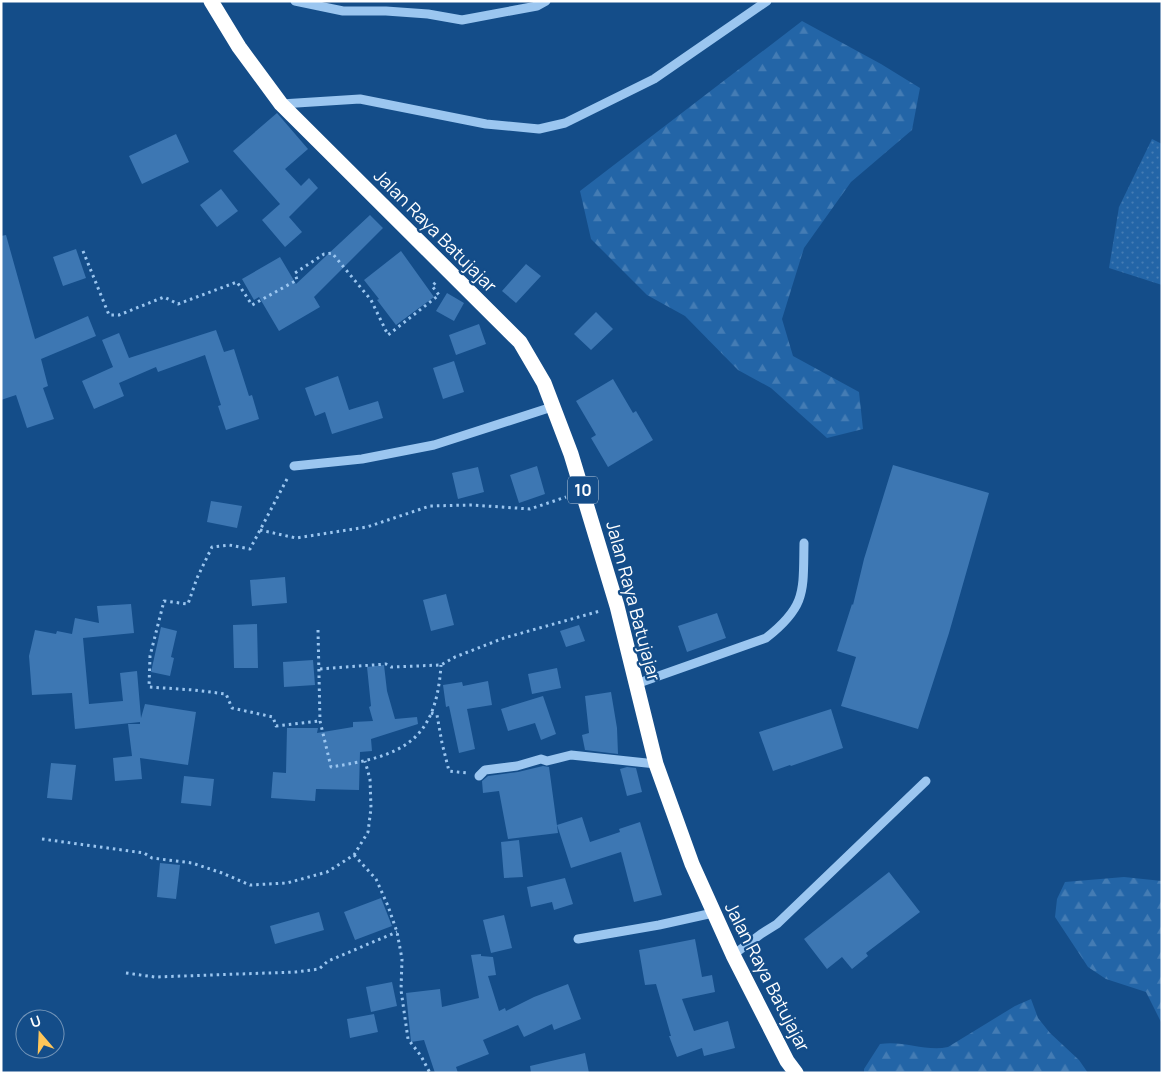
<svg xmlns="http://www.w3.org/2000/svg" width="1163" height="1074" font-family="Manrope,sans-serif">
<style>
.grass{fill:url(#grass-dots)}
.forest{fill:url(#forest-firs)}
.building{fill:#3d77b3}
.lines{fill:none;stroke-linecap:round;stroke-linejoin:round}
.path{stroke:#9bc6f0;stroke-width:3;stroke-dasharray:2.5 4;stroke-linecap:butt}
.minor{stroke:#9bc6f0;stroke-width:9}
.highway{stroke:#fff;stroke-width:15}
.labels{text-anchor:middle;stroke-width:4.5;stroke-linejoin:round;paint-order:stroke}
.shield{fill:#144d89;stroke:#b8cadc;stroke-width:1}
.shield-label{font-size:16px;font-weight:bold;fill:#fff}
.street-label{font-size:18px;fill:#fff;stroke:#144d89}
</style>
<defs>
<pattern id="grass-dots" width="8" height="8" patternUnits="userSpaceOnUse" patternTransform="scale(1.25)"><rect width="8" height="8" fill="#2365a7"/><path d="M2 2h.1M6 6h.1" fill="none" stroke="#447cb4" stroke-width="1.8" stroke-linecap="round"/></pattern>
<pattern id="forest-firs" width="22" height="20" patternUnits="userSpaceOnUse" patternTransform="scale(1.25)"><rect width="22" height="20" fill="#2365a7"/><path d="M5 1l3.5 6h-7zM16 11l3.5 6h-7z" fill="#447cb4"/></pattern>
</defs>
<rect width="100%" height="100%" fill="#144d89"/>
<path class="grass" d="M1152 139 1162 144V285L1109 268 1119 207Z"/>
<path class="forest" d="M802 21 881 64 920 88 912 130 851 182 804 248 782 319 793 356 859 392 863 429 827 438 771 388 738 370 685 316 647 295 591 239 580 191Z
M1124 877 1162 881V1024L1146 992 1106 979 1088 967 1055 917 1057 899 1065 882Z
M1031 999 1038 1018 1050 1033 1079 1060 1088 1073H864V1069L880 1044C903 1040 926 1052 948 1047L1015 1006Z"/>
<path class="building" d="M277 113 308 149 285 169 301 186 309 178 318 188 289 217 302 232 285 247 262 220 280 204 233 151Z
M176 134 189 162 142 184 129 156Z
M221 189 238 211 217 227 200 205Z
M370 215 383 228 314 297 320 307 279 331 259 297 254 300 242 279 280 257 296 284Z
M6 235 35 339 88 316 96 336 41 359 48 386 43 388 54 419 27 428 16 395 1 400V236Z
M76 249 86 278 63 286 53 257Z
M401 251 434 297 396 325 377 300 379 299 364 280Z
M526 264 541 276 516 303 502 291Z
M447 293 464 303 454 321 436 311Z
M596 312 613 329 591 350 574 334Z
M479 324 486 344 456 355 449 335Z
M216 330 224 352 234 349 249 396 252 395 259 419 226 430 218 406 221 405 205 355 158 372 156 367 119 383 124 396 94 409 82 381 113 367 102 340 119 333 129 358Z
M454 361 464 392 443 399 433 368Z
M338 376 349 410 378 401 383 418 332 434 325 412 315 416 305 388Z
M613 379 633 413 636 411 653 440 608 467 591 438 596 435 576 401Z
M893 465 989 493 949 633 918 729 841 706 856 657 837 651 852 604 853 605 864 559Z
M537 466 545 494 519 503 510 475Z
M478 467 484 492 458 499 452 473Z
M211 501 242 506 237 528 207 522Z
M285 577 287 603 252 606 250 580Z
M446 594 454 625 431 631 423 600Z
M131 604 134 633 83 638 89 704 123 701 120 673 137 671 141 718 145 704 196 712 188 765 140 758 142 779 115 781 113 758 132 756 128 724H140V722L75 729 72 693 32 695 29 656 35 630 56 634 57 631 72 634 75 618 99 623 97 606Z
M717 613 726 638 687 652 678 626Z
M257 624 258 668H234L233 625Z
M579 625 585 641 566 647 560 631Z
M161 627 177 631 171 657 174 658 170 676 151 672Z
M313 660 315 685 284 687 283 662Z
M384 665 387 691 395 719 417 717 418 724 371 739 372 751 360 752 359 790 316 789 315 801 271 798 273 772 286 773 287 728H318L317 733 353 727V722L373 721 369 707 371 706 367 667Z
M557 668 561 688 532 694 528 674Z
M488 681 492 705 467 709 475 749 459 753 449 706 446 707 443 685 462 682 463 686Z
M611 692 617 728 618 754 585 750 582 735 589 733 585 696Z
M543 696 556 734 541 740 535 723 508 731 501 709Z
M831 709 843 748 791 766 790 765 773 771 759 732Z
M51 763 76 765 72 800 47 798Z
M543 766 549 767 558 833 508 839 499 791 483 793 482 781 488 776 518 772Z
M627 767 636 768 642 792 627 796 620 769Z
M184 776 214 779 211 806 181 803Z
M582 817 590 842 620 832 619 829 640 822 662 895 634 902 621 852 571 868 557 825Z
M519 840 523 877 504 878 501 842Z
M160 863 180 865 176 899 157 897Z
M889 872 920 912 866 953 868 956 852 969 842 957 827 969 804 939Z
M565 878 573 904 554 910 552 902 531 907 527 887Z
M381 898 392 926 355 940 344 912Z
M319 912 324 930 275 944 270 926Z
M504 915 512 948 491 953 483 920Z
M695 939 702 977 712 975 715 992 682 999 694 1031 728 1021 735 1048 704 1056 702 1048 677 1057 669 1036H671L656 984 645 985 639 950Z
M481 954V956L493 957 496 975 488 976 499 1011 505 1008 506 1011 534 997 568 984 581 1019 554 1030 552 1024 524 1037 518 1025 483 1040 489 1054 456 1067 458 1073H435L424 1040 411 1042 406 993 440 989 442 1007 479 998 471 955Z
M392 982 397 1006 371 1012 366 987Z
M374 1014 378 1032 350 1038 347 1019Z
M585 1053 589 1073H531L530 1066Z"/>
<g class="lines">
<path class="path" d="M83 251 109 315H119L164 297 178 304 237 282 252 305 297 280 295 273 324 254 332 253 371 300 388 335 439 295 432 286 437 281
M287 479 250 549 229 545 212 547 197 578 188 604 164 601 150 656 149 687 194 690 226 694 232 708 273 717 276 726 320 721
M260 530 296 538 367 527 430 506 472 505 530 509 566 497
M318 630 320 721 331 767C400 756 436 744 441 665
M320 669 386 664 391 667 441 665 455 657 504 638 600 611
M431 713 437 715 442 743 449 771 467 773
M42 839 144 853 152 858 192 863 222 873 250 885 287 883 327 872 354 855 368 832 371 808 370 779 365 761
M354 855 376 879 388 906 397 932 402 959 401 990 408 1039 421 1056 430 1073
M126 973 155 977 296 972 319 969 328 961 397 932"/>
<path class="minor" d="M295 1 343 11H386L428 14 462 20 537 6 546 1
M281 104 360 99 486 124 539 129 565 123 654 79 767 1
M294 466 362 459 434 445 555 406
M636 684 766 638C807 606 803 591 804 543
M479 776 485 770 517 766 541 759 547 761 571 755 656 764
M578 939 659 925 713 913
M733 955 761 934 777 924 926 781"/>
<path class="highway" d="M211 1 239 47 281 104 520 342 544 383 571 454 617 606 656 764 692 864 733 955 787 1061 796 1073"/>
</g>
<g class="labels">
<rect class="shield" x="568" y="476.5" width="30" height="27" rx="4"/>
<g class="shield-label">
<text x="583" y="496">10</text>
</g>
<g class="street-label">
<text transform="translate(435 231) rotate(45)" y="6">Jalan Raya Batujajar</text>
<text transform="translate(633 601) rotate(75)" y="6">Jalan Raya Batujajar</text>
<text transform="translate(767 977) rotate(63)" y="6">Jalan Raya Batujajar</text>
</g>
</g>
<rect width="1163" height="1074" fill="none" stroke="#ffffff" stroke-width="5"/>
<g transform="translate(40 1034) rotate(341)"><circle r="24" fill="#144d89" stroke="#7294b8"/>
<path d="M0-4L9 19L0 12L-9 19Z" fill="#ffc659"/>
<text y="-8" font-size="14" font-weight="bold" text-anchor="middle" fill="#ffffff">U</text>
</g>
</svg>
